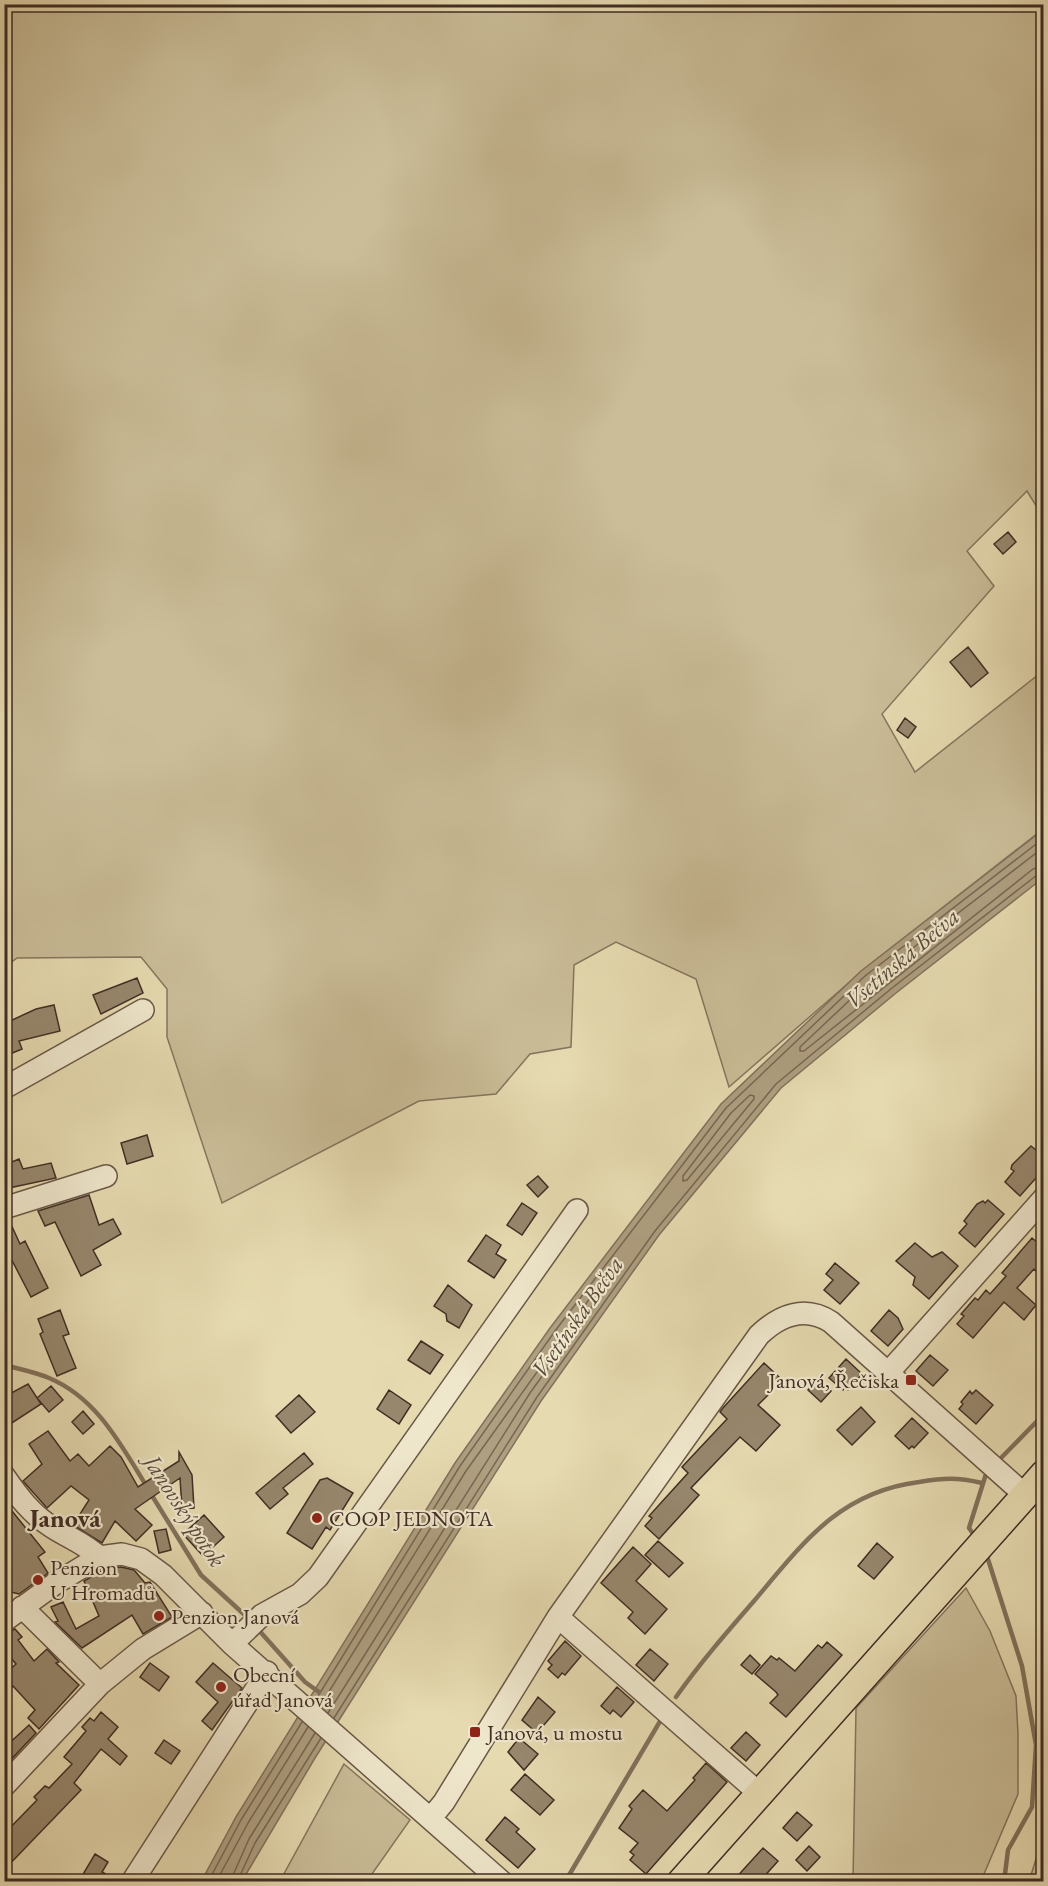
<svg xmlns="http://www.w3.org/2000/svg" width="1048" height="1886" font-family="'EB Garamond',serif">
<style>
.green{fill:#cabd98;stroke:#86755e;stroke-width:1.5}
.water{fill:#ae9f80;stroke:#82715b;stroke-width:1.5}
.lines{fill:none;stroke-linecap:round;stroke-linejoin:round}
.shore{stroke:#786652;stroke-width:1.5}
.stream{stroke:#82715b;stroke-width:4.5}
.building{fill:#97876d;stroke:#412d24;stroke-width:1.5}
.minor-casing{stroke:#6a5847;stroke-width:24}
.major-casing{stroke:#412d24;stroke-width:30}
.minor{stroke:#efe7cc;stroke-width:21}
.major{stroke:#e6dab0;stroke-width:27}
.poi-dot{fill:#8f2418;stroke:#efe7cc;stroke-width:2}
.labels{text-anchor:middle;stroke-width:4.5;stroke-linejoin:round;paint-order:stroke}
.poi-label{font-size:22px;fill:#412d24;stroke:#efe7cc;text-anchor:start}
.water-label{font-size:24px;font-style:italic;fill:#5c4a3b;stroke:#efe7cc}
.quarter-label{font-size:26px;font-weight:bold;fill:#412d24;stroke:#efe7cc}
</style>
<rect width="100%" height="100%" fill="#e6dab0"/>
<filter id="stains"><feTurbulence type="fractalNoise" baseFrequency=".00333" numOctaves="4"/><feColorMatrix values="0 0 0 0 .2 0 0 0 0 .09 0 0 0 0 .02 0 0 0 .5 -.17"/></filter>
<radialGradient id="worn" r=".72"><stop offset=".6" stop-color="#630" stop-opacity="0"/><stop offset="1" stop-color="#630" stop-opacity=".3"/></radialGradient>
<path class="green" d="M5 5H1043V517L1027 491 967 551 994 586 882 714 915 772 1043 671V829L868 966 729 1087 696 979 616 942 574 965 571 1047 530 1054 496 1094 419 1101 222 1203 167 1037V989L141 957 17 958 5 967Z
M966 1588 990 1631 1016 1696 1018 1734V1794L981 1881H853L856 1708Z
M344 1764 410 1820 367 1881H280Z
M1043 1848V1881H1029L1039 1850Z"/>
<path class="water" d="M1043 830V878L896 993 781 1088 659 1235 541 1401 315 1758 242 1881 201 1882 236 1817 455 1463 550 1328 721 1104 861 971Z"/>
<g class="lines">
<path class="shore" d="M1044 847 870 981 800 1047V1051H804L1033 869 1044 866
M750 1095 754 1096V1099L687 1180 683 1181V1176L731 1113Z
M315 1701 460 1466 555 1331 726 1108 865 976 1044 838
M320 1706 466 1471 603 1280H607L608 1284 530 1393 328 1713
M334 1718 537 1397 655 1231 776 1084 892 988 1037 875 1044 873
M208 1882 241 1820 302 1722
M216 1882 248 1823 308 1727
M230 1882 249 1839 315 1733
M237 1882 255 1843 321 1738"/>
<path class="stream" d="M4 1365C19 1369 35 1372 49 1378 97 1398 121 1445 147 1487
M1002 1457 1044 1414
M151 1494 201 1575 248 1618
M976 1538 969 1528 986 1474
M986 1553 1022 1666 1036 1745 1032 1807 1008 1850 1004 1882
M256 1627 305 1682 319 1692
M676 1697C700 1663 727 1632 754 1601 802 1544 839 1492 919 1482 943 1478 957 1477 982 1483
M565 1882 662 1718"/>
</g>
<path class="building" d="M1008 532 1016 542 1003 554 994 544Z
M968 647 988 673 971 687 950 662Z
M905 718 916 727 908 738 897 730Z
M137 978 143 993 101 1014 93 995Z
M54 1005 60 1031 19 1041 22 1049 10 1054 4 1040V1027L9 1025 10 1021 36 1009Z
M147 1135 153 1156 127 1164 121 1143Z
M1031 1146 1044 1156V1169L1020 1196 1005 1182 1014 1171 1011 1169 1012 1165Z
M19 1159 23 1169 51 1163 56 1178 4 1189V1172L9 1170 7 1164Z
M538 1176 548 1187 538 1197 527 1185Z
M89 1195 99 1225 113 1219 121 1234 93 1250 101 1265 81 1276 55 1222 45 1226 38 1211Z
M988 1200 1004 1214 975 1247 959 1233 967 1224 964 1221 977 1204 983 1201 985 1203Z
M522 1203 537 1213 522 1235 507 1225Z
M4 1220H9L20 1244 25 1241 48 1288 31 1297 4 1245Z
M486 1235 501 1245 496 1254 506 1260 494 1278 468 1261Z
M1032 1238 1044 1248V1265L1037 1272 1034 1269 1017 1288 1036 1305 1024 1320 1004 1302 973 1338 957 1324 964 1316 961 1314 975 1298 978 1300 986 1290 990 1294 1006 1276 1002 1273Z
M915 1243 932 1257 942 1252 958 1266 929 1299 913 1285 915 1277 896 1261Z
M835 1263 859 1283 840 1304 824 1290 833 1280 826 1274Z
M448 1285 472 1305 459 1328 447 1321 446 1314 434 1306Z
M60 1310 69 1334 63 1336 76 1368 57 1376 40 1334 43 1332 38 1319Z
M889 1310 898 1318 903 1329 888 1346 871 1331Z
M421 1341 443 1355 430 1374 408 1360Z
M930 1355 948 1370 933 1386 916 1371Z
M846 1359 862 1374 848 1390 845 1387 843 1390 829 1378Z
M764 1363 779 1377 771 1386 774 1389 758 1405 780 1425 756 1451 740 1437 691 1488 699 1495 659 1539 645 1526 652 1518 649 1516 688 1473 682 1467 727 1419 720 1412 722 1409Z
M818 1379 831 1391 821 1402 808 1390Z
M28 1384 41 1404 4 1428V1397Z
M51 1386 63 1400 49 1412 37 1398Z
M389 1390 411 1405 399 1424 377 1409Z
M976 1390 993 1405 976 1424 959 1409 963 1404 961 1402 970 1391 972 1394Z
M299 1395 315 1412 291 1433 276 1416Z
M861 1407 875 1422 852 1445 837 1430Z
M83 1411 94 1424 83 1434 72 1422Z
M912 1418 928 1433 914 1448 912 1446 909 1449 895 1436Z
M48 1431 70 1461 78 1454 89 1466 110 1446 121 1457 138 1487 179 1461V1452L192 1475 194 1508 182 1509 180 1478 135 1509 152 1525 136 1541 115 1521 102 1543 73 1525 89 1500 71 1486 47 1508 23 1481 42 1464 29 1444Z
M304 1453 313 1464 283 1488 288 1494 270 1509 256 1493Z
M327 1478 353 1493 330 1530 326 1527 312 1549 287 1533 320 1480Z
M4 1501 45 1552 38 1557 48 1573 19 1594 11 1592 4 1583Z
M204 1515 224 1537 203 1556 183 1534Z
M166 1529 171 1550 159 1553 154 1531Z
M658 1541 683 1563 669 1577 645 1555Z
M877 1543 893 1557 874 1579 858 1566Z
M633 1547 651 1564 636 1581 667 1609 645 1634 628 1618 633 1612 601 1583Z
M121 1567 134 1570 145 1583 150 1582 172 1617 143 1634 132 1615 82 1648 55 1622 58 1621 51 1607 63 1602 76 1629 99 1616 84 1581 103 1570Z
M15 1629 22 1637 18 1640 34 1661 47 1649 59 1662 56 1663 79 1685 39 1729 28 1718 35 1710 13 1686 4 1694V1675L16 1664 4 1650V1634Z
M565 1641 581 1656 565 1675 562 1673 558 1678 548 1669 552 1665 548 1661Z
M827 1642 842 1655 786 1717 770 1703 778 1695 776 1692 755 1674 771 1656 777 1660 779 1658 795 1671 818 1645 822 1648Z
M650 1649 668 1664 654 1681 636 1665Z
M750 1655 760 1665 752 1674 741 1665Z
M150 1663 169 1677 159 1691 140 1677Z
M213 1663 242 1688 212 1730 202 1721 218 1702 196 1682Z
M617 1687 634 1702 621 1717 613 1710 610 1714 601 1706Z
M538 1697 555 1712 537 1733 522 1720Z
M101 1712 118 1727 108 1739 127 1756 120 1765 101 1749 74 1783 81 1790 4 1870V1834L37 1800 34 1797 45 1786 49 1788 72 1764 64 1757 86 1731 82 1727 90 1718 94 1721Z
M29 1725 36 1733 4 1767V1748Z
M746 1732 760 1745 746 1761 731 1748Z
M519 1738 538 1754 524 1770 508 1752Z
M164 1740 180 1751 171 1764 155 1753Z
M706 1763 727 1782 646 1874 630 1860 634 1855 630 1852 638 1843 619 1828 632 1809 629 1806 643 1790 667 1811 695 1780 693 1778Z
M525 1774 554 1800 540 1815 511 1790Z
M797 1812 812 1825 797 1841 783 1828Z
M505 1817 519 1829 516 1832 535 1849 518 1868 486 1840Z
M809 1846 820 1857 807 1871 796 1860Z
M763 1848 778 1861 760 1881H733Z
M95 1854 108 1862 102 1872 118 1881H79Z"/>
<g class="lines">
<g class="minor-casing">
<path id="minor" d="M4 1088 143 1010
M4 1208 106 1176
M888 1373 1044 1198
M4 1476C18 1496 31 1514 52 1527 67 1537 86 1544 99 1557
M22 1607 100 1684
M558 1617 760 1794
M4 1621 56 1583 99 1557 122 1554 141 1559 163 1575 232 1644 502 1882
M232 1644 262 1615 300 1594 318 1577 577 1210
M4 1786 100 1684 143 1649 202 1613
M431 1818 444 1802 558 1617 759 1335C780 1315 805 1305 831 1322L1025 1495
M132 1882 267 1672"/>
</g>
<g class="major-casing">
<path id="major" d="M681 1882 1044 1474"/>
</g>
<use href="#minor" class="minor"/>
<use href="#major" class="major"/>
</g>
<g class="poi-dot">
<rect x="905" y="1374" width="12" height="12" rx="3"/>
<circle cx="317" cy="1518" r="6"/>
<circle cx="38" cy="1580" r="6"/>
<circle cx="159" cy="1616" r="6"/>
<circle cx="221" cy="1687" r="6"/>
<rect x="469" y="1726" width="12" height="12" rx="3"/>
</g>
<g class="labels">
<g class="poi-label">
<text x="899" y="1388" text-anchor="end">Janová, Řečiska</text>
<text x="329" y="1526">COOP JEDNOTA</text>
<text x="50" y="1575">Penzion<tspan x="50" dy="25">U Hromadů</tspan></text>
<text x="171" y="1624">Penzion Janová</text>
<text x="233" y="1682">Obecní<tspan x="233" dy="25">úřad Janová</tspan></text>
<text x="487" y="1740">Janová, u mostu</text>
</g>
<g class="water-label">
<text transform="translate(902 958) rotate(-40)" y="8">Vsetínská Bečva</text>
<text transform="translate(577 1317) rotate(-55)" y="8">Vsetínská Bečva</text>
<text transform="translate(185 1511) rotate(57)" y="8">Janovský potok</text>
</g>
<g class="quarter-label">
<text x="65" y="1527">Janová</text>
</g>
</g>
<rect width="1048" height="1886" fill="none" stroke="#e6dab0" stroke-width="24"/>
<rect x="6" y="6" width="1036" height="1874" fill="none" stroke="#412d24" stroke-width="3"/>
<rect x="12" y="12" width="1024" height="1862" fill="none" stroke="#412d24" stroke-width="1.5"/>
<rect width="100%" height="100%" filter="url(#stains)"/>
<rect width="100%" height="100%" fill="url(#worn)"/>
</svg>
